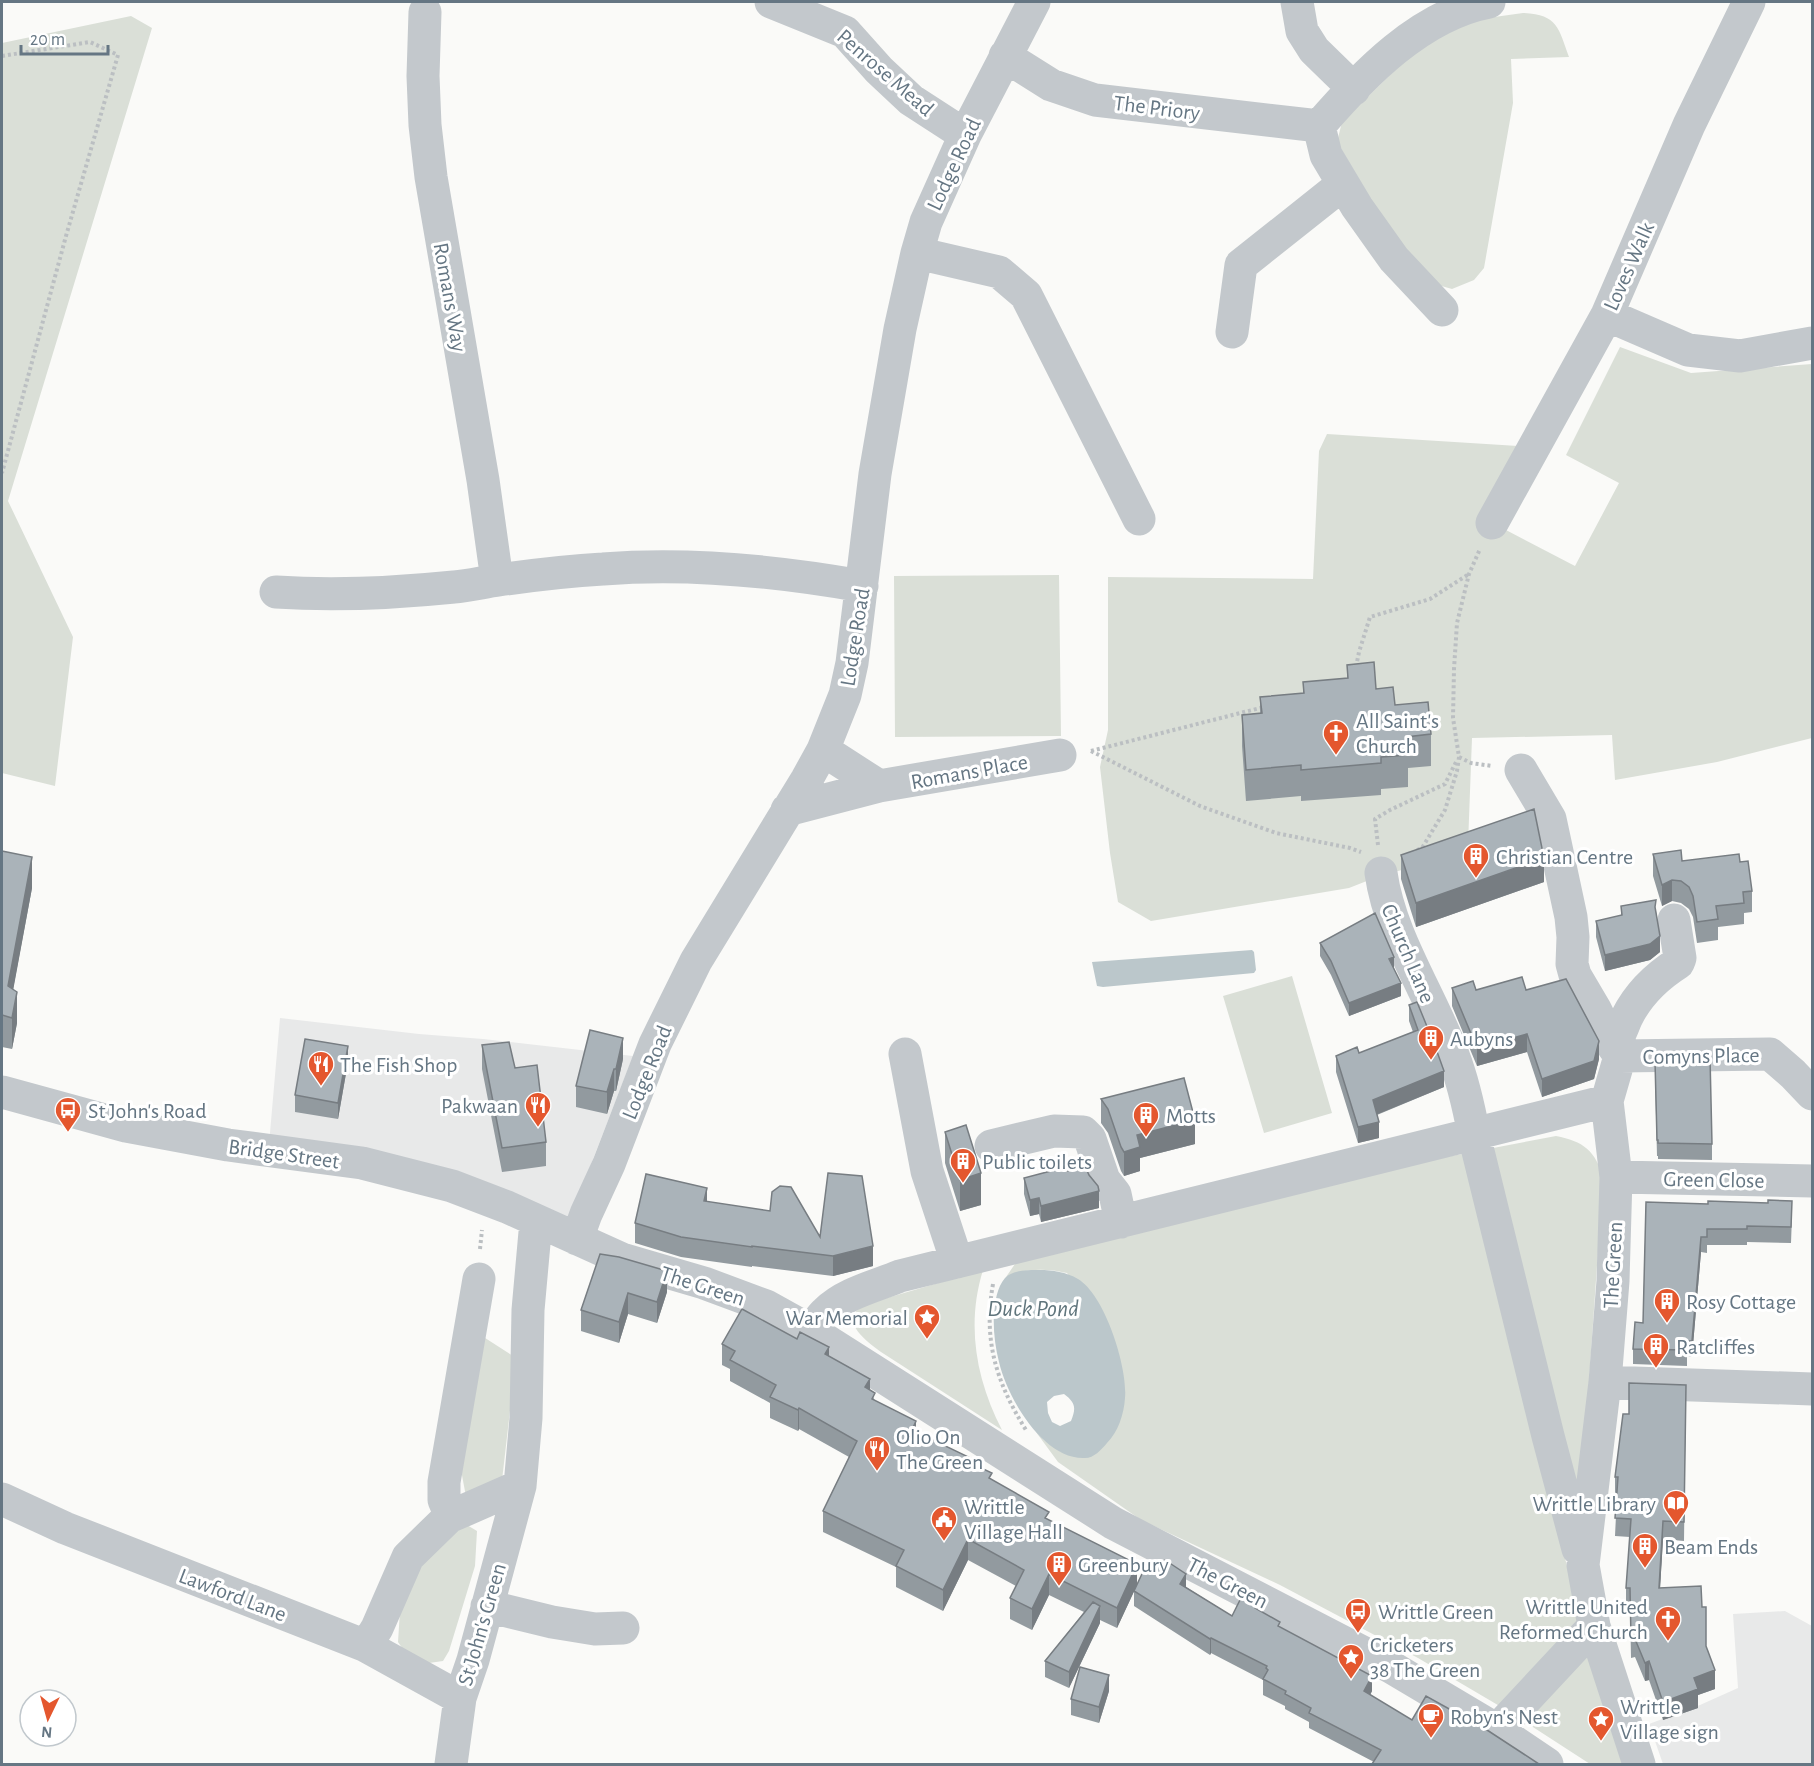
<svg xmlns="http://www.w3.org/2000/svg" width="1814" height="1766" font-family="'Alegreya Sans',sans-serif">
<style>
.built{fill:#e8e9e9}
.green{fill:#dadfd7}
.water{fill:#bbc7cb;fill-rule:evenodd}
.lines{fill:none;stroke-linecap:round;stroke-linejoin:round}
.path{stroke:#bbbfc2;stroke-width:4;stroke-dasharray:3 3;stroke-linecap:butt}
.minor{stroke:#c3c8cc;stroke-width:33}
.wall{fill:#929a9f}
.shaded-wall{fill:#777d82}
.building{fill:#aab3b9;stroke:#777d82;stroke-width:1.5}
.labels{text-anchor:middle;stroke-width:6;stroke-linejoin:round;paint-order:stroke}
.street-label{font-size:22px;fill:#657683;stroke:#fff}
.poi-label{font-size:22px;fill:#657683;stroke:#fff;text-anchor:start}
.water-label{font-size:24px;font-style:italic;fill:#60757c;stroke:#fff}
</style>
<rect width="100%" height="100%" fill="#fafaf8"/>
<path class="built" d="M280 1018 419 1034 483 1039 633 1056 569 1221 269 1144Z
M1785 1611 1812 1626V1764H1663L1649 1724 1700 1705 1738 1688 1733 1614Z"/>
<path class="green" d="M1523 13C1558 15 1558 27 1569 57L1511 59 1513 103 1484 268 1474 280 1452 289 1431 283 1404 256 1337 142 1342 122 1400 65 1439 35 1480 19Z
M131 16 152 28 8 501 73 637 55 786 2 773V43Z
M1620 347 1691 373 1812 364V738L1717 762 1615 780 1612 735 1472 738 1468 845 1402 870 1382 875 1349 888 1151 921 1118 902 1110 853 1100 767 1108 730V577L1313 579 1319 451 1327 434 1518 446 1483 518 1575 566 1619 483 1566 455Z
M1059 575 1061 736 895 737 894 576Z
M1292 976 1332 1113 1264 1133 1223 996Z
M1556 1136C1583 1141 1596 1151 1603 1178L1581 1498 1552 1506 1582 1626 1625 1764H1590L1508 1711 1418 1658 1280 1585 1141 1520 1058 1462 1036 1432 1044 1440 1061 1452 1125 1396 1118 1351 1067 1273C1046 1268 1026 1268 1006 1277L1017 1261 1446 1157Z
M983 1270C966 1325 976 1380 1002 1430L881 1352C870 1344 839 1322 860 1308 864 1305 869 1304 873 1302Z
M482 1336 516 1358 501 1489 467 1502 461 1470Z
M467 1525 477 1531 475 1566 449 1651 443 1661 429 1663 409 1658 398 1642 400 1611 422 1564 458 1530Z"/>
<path class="water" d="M1252 950 1254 952 1256 970 1254 973 1103 987 1097 986 1092 962Z
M1039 1270C1053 1270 1066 1272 1078 1279 1105 1295 1128 1368 1125 1398 1124 1414 1118 1432 1107 1443 1101 1450 1094 1458 1085 1458 1043 1460 1007 1397 999 1362 995 1346 993 1329 994 1313 995 1302 997 1287 1005 1278 1012 1270 1029 1270 1039 1270ZM1064 1394C1076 1403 1076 1408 1071 1421L1060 1426 1052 1422 1048 1413 1047 1402 1054 1396Z"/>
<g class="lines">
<path class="path" d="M2 56 90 42 118 55 66 236 2 473
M1356 667 1359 652 1370 617 1430 599 1469 574
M1091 751 1264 707
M1091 751 1200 806 1276 833 1350 848 1361 852
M1459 757 1471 763 1492 766
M1378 845 1375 819 1390 810 1445 784 1457 760
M1417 850 1422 848 1445 810 1457 771 1459 757 1453 718 1454 669 1457 623 1469 574 1480 549
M480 1249 482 1230
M993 1284C983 1340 996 1382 1026 1430"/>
<path class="minor" d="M771 2 845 32 879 70 911 100 965 135
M1297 2 1302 31 1314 50 1354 89
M425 12 423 76 425 125 431 177 483 480 497 580
M1005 56 1051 85 1095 100 1319 126
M917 253 999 272 1026 295 1139 519
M1442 310 1394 259 1357 207 1326 155 1319 126C1363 75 1420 15 1489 2
M1607 315 1688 350 1740 356 1812 343
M1232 332 1241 265 1343 184
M1492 523 1607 315 1689 125 1749 2
M276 592C335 596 395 593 454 587 469 586 484 582 499 580 534 575 568 571 603 569 690 562 777 571 862 586
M823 750 879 786 1060 755
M1521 770 1550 819 1571 917 1573 937 1572 964 1575 975 1595 1009 1613 1046 1620 1056
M787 810 879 786
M1381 873C1390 937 1431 995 1453 1055 1463 1081 1469 1108 1474 1135L1548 1436 1578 1549
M1613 1046C1620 1036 1622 1028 1627 1017 1639 993 1656 977 1678 963L1680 958 1674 920
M905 1054 927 1171 957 1262
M2 1092 126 1126 228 1145 362 1163 452 1186 507 1207 622 1259 704 1283 766 1306 811 1331 1113 1523 1391 1667 1497 1730 1547 1764
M991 1146 1054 1131 1083 1132 1090 1139 1104 1180 1115 1194 1121 1222
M1616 1177 1812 1181
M577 1239 586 1214 609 1164 655 1044 696 961 807 779 823 750 845 695 852 663 875 474 900 329 917 253 926 222 965 135 1034 2
M811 1331C816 1325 820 1317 826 1312 845 1293 876 1286 900 1276L1607 1101
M1605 1382 1812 1389
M2 1499 65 1528 366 1646 460 1698
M449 1517 450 1514 444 1500V1482L479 1279
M487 1606 552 1622 595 1629 623 1628
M366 1646 377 1628 408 1557 449 1517 520 1486
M1497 1730 1594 1626
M451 1764 460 1698 473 1660 520 1486 526 1418 528 1310 536 1221
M1639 1764 1594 1626 1583 1565 1605 1382 1613 1281 1616 1177 1607 1101 1620 1056 1770 1054 1793 1074 1812 1094"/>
</g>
<path class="wall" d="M1347 665 1431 734V766L1408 768V787L1381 789V795L1301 801V796L1246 801 1242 746V715L1260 713V697L1303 693V682L1347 679Z
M2 851 32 888 13 989 17 1023 12 1049 2 1047Z
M1653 854 1682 861 1740 862 1752 891V912L1744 913V924L1718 927V940L1697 943 1693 917 1689 909 1681 903 1672 901 1662 906 1653 876Z
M1401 855 1544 882 1416 927 1401 879Z
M1621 906 1656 911 1660 952 1650 960 1605 971 1596 937V921L1621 916Z
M1320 943 1394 968 1401 996 1349 1016 1331 975 1320 956Z
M1452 988 1476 990H1526L1599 1059 1594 1079 1542 1097 1527 1052 1477 1066 1452 1006Z
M1409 1005 1444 1087 1377 1115 1379 1138 1358 1143 1336 1072V1056L1359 1053 1413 1032 1409 1021Z
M482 1045 515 1068 546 1142V1166L502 1172 482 1069Z
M623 1059 616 1091H614L607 1114 576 1107V1086Z
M348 1062 338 1119 295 1112V1095Z
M1655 1077 1712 1144V1160L1658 1159V1156H1657Z
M1101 1099 1195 1144 1140 1158V1171L1124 1176 1121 1171 1108 1133 1101 1123Z
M945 1132 981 1205 960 1211 945 1163Z
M1067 1171 1099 1208 1041 1222 1039 1214 1030 1216 1024 1194V1178Z
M707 1202 820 1237 873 1266 833 1276 752 1266V1267L681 1257 635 1243V1223Z
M1646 1202 1792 1216 1791 1243 1747 1242V1245H1707V1253L1701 1252 1692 1357 1687 1356V1366L1633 1364V1349L1643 1323Z
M600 1254 667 1292 657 1323 628 1314 619 1343 581 1331V1310Z
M722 1344 829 1356 870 1390 875 1401 916 1432 983 1469 992 1480 1049 1520 1137 1585 1117 1628 1100 1620V1623L1069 1688 1045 1677V1661L1084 1612 1049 1595 1032 1630 1010 1619V1598L1016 1586 968 1560 943 1611 896 1587V1567L823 1532V1511L849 1457 799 1429 798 1431 770 1418V1403L730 1381V1369L722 1365Z
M1686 1385 1684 1541 1663 1539 1660 1588 1702 1607 1706 1646 1715 1689 1698 1695V1708L1663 1720 1649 1680 1645 1681 1635 1657 1631 1658 1630 1607H1626V1588L1630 1537 1615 1536 1617 1495H1615V1477L1629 1414Z
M1186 1587 1232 1616 1255 1608 1280 1628 1372 1691 1370 1695 1412 1720 1487 1730 1374 1762 1309 1728V1722L1285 1709V1706L1263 1695V1680L1211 1653 1210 1655 1134 1606V1591Z
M1109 1691 1099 1723 1071 1715V1699Z"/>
<path class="shaded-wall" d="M32 857V888L8 1018V986Z
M1544 858V882L1416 927V903Z
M1672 880V901L1662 906V885Z
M1660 936V952L1650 960 1605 971V955Z
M1394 957V970L1389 959Z
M1401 983V996L1349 1016V1003Z
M17 992V1023L12 1049V1018Z
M1527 1034V1052L1477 1066V1048Z
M623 1038V1059L616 1091V1069Z
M1599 1041V1059L1594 1079 1542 1097V1079Z
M348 1046V1062L338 1119V1103Z
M614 1069V1091L607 1114V1092Z
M1444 1071V1087L1373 1116V1100Z
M1195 1120V1144L1140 1158V1171L1124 1176V1152L1137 1135Z
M1379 1122V1138L1358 1143V1127Z
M981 1173V1205L960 1211V1180Z
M707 1188V1208L704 1201Z
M1099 1191V1208L1041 1222V1206Z
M1039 1198V1214L1030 1216V1200Z
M1701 1237V1252L1692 1357V1341Z
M873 1246V1266L833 1276V1256Z
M667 1271V1292L657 1323V1302Z
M628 1293V1314L619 1343V1322Z
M829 1347V1367L825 1354Z
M870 1379V1399L865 1387Z
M799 1408V1429L798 1431V1410Z
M916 1421V1441L912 1430Z
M1663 1521V1539L1659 1606V1588Z
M968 1539V1560L943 1611V1590Z
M1137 1564V1585L1117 1628V1608Z
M1049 1574V1595L1032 1630V1609Z
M1186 1574V1590L1180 1584Z
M1100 1606V1623L1069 1688V1672Z
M1211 1638V1653L1210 1655V1639Z
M1649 1661V1680L1645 1681V1663Z
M1715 1670V1689L1698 1695V1708L1663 1720V1702L1694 1678Z
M1109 1675V1691L1099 1723V1707Z
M1372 1676V1691L1364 1707V1691Z"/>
<path class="building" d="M1374 662 1376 689 1393 687 1395 705 1428 702 1431 734 1406 737 1408 755 1381 757V763L1301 770V765L1246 770 1242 715 1262 713 1260 697 1304 693 1303 682 1348 678 1347 665Z
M1534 809 1544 858 1416 903 1401 855Z
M1681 850 1682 861 1739 854 1740 862 1748 861 1752 891 1743 892 1744 903 1716 906 1718 919 1697 922 1693 896 1689 887 1681 881 1672 880 1662 885 1653 854Z
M2 851 32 857 8 986 17 992 12 1018 2 1015Z
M1656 900 1655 907 1660 936 1650 944 1605 955 1596 921 1622 915 1621 906Z
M1375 913 1394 957 1389 959 1401 983 1349 1003 1331 961 1320 943Z
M1522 977 1526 990 1566 979 1599 1041 1594 1061 1542 1079 1527 1034 1477 1048 1452 988 1473 981 1476 990Z
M1417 1002 1435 1046 1444 1071 1373 1100 1379 1122 1358 1127 1336 1056 1357 1047 1359 1053 1418 1030 1409 1005Z
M590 1030 623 1038 616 1069H614L607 1092 576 1086Z
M305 1039 348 1046 338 1103 295 1095Z
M509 1042 515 1068 537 1065 546 1142 502 1148 482 1045Z
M1710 1057 1712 1144 1658 1143V1140H1657L1655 1061H1659V1058Z
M1184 1078 1195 1120 1137 1135 1140 1147 1124 1152 1121 1147 1108 1109 1101 1099Z
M966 1125 981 1173 960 1180 945 1132Z
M1085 1166 1089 1175 1098 1186 1099 1191 1041 1206 1039 1198 1030 1200 1024 1178 1066 1167 1067 1171Z
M828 1173 862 1176 873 1246 833 1256 752 1246V1247L681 1237 635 1223 646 1174 707 1188 704 1201 770 1211 772 1192 780 1186 791 1187 820 1237Z
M1768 1200 1792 1201 1791 1227 1747 1226V1229H1707V1237H1701L1692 1341H1687V1350L1633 1349 1635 1322 1643 1323 1646 1202 1708 1204V1201L1768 1203Z
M600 1254 619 1257 667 1271 657 1302 628 1293 619 1322 581 1310Z
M742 1309 797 1339 800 1332 829 1347 825 1354 870 1379 865 1387 875 1393 872 1399 916 1421 912 1430 983 1464 981 1468 992 1473 989 1478 1049 1512 1045 1518 1137 1564 1117 1608 1049 1574 1032 1609 1010 1598 1024 1570 968 1539 943 1590 896 1566 904 1550 823 1511 857 1441 799 1408 798 1410 770 1397 776 1385 730 1360 735 1351 722 1344Z
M1629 1383 1686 1385 1684 1522 1663 1521 1659 1588 1701 1586 1702 1607H1706V1646L1715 1670 1694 1678 1698 1689 1663 1702 1649 1661 1645 1663 1635 1639H1631L1630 1588H1626L1631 1519 1615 1518 1618 1477H1615L1623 1414H1629Z
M1165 1560 1186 1574 1180 1584 1232 1616 1242 1596 1251 1600 1255 1608 1280 1622 1278 1626 1372 1676 1364 1691 1412 1720 1426 1696 1487 1730 1539 1764H1372L1381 1750 1309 1713 1311 1708 1285 1694 1286 1691 1263 1679 1268 1670 1266 1668 1267 1666 1211 1638 1210 1639 1134 1591 1148 1561 1161 1567Z
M1093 1602 1100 1606 1069 1672 1045 1661Z
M1080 1667 1109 1675 1099 1707 1071 1699Z"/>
<defs>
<g id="church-pin" transform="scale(1.35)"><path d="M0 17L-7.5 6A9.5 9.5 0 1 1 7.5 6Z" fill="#e4572e" stroke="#fff"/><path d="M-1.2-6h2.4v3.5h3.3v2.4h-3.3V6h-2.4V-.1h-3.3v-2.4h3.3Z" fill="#fff"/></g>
<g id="building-pin" transform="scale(1.35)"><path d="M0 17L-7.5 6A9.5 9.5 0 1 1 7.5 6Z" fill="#e4572e" stroke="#fff"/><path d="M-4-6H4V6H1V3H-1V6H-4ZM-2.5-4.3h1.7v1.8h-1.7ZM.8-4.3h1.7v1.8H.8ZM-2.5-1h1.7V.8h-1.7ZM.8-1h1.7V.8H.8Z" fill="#fff"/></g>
<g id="restaurant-pin" transform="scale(1.35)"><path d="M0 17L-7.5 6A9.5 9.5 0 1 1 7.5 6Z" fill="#e4572e" stroke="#fff"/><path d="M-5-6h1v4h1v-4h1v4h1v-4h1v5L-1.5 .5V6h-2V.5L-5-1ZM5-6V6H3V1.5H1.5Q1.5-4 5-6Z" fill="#fff"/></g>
<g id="bus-pin" transform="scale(1.35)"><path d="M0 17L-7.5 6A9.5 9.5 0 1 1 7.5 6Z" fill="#e4572e" stroke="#fff"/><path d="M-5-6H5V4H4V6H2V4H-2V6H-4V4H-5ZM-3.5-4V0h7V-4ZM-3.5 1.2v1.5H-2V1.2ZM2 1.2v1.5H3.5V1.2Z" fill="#fff"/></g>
<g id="sight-pin" transform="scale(1.35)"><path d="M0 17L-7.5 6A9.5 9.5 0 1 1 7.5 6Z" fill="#e4572e" stroke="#fff"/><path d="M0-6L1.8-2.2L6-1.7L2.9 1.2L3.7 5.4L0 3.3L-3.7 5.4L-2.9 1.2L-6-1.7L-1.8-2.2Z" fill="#fff"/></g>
<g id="library-pin" transform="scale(1.35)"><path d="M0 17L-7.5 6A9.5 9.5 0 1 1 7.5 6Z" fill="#e4572e" stroke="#fff"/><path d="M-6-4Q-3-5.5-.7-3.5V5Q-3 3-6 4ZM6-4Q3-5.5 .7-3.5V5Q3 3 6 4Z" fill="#fff"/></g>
<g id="civic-pin" transform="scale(1.35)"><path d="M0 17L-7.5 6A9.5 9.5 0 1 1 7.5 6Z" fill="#e4572e" stroke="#fff"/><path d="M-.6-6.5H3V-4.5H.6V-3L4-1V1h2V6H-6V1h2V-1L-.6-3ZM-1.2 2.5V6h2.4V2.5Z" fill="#fff"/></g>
<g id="cafe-pin" transform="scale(1.35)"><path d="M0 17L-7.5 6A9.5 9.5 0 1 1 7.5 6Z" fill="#e4572e" stroke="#fff"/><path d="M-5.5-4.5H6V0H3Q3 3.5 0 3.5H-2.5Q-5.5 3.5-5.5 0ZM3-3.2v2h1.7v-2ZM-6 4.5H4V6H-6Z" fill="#fff"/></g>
</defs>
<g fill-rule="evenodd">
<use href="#church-pin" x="1336" y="733"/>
<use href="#building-pin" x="1476" y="856"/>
<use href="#building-pin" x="1431" y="1038"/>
<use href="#restaurant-pin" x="321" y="1064"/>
<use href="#restaurant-pin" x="538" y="1105"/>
<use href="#bus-pin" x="68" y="1110"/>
<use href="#building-pin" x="1146" y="1115"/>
<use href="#building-pin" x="963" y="1161"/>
<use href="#building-pin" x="1667" y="1301"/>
<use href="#sight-pin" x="927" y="1317"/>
<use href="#building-pin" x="1656" y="1346"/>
<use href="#restaurant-pin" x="877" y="1449"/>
<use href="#library-pin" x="1676" y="1503"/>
<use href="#civic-pin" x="944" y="1519"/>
<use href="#building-pin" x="1645" y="1546"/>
<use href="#building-pin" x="1059" y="1564"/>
<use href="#bus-pin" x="1358" y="1611"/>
<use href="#church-pin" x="1668" y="1619"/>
<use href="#sight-pin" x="1351" y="1657"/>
<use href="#cafe-pin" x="1431" y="1716"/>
<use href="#sight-pin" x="1601" y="1719"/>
</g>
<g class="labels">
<g class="street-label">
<text transform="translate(886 72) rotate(41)" y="8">Penrose Mead</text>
<text transform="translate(1157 107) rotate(7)" y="8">The Priory</text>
<text transform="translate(953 164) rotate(-65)" y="8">Lodge Road</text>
<text transform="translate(1628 266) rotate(-66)" y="8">Loves Walk</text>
<text transform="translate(451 297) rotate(80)" y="8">Romans Way</text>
<text transform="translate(854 637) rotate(-81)" y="8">Lodge Road</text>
<text transform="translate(969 771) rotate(-10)" y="8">Romans Place</text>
<text transform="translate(1409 953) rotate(67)" y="8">Church Lane</text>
<text transform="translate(1701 1055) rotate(-1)" y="8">Comyns Place</text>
<text transform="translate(646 1072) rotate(-68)" y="8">Lodge Road</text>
<text transform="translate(284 1153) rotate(8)" y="8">Bridge Street</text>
<text transform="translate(1714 1179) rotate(1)" y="8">Green Close</text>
<text transform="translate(1612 1265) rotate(-87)" y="8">The Green</text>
<text transform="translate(703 1285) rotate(18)" y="8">The Green</text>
<text transform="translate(1228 1582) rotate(27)" y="8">The Green</text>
<text transform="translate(233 1594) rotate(21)" y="8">Lawford Lane</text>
<text transform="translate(481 1624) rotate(-74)" y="8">St John's Green</text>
</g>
<g class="poi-label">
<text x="1356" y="728">All Saint's<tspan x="1356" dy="25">Church</tspan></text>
<text x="1496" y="864">Christian Centre</text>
<text x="1450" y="1046">Aubyns</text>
<text x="340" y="1072">The Fish Shop</text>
<text x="518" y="1113" text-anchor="end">Pakwaan</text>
<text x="88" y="1118">St John's Road</text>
<text x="1166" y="1123">Motts</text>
<text x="982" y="1169">Public toilets</text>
<text x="1686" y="1309">Rosy Cottage</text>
<text x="908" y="1325" text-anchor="end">War Memorial</text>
<text x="1676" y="1354">Ratcliffes</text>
<text x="896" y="1444">Olio On<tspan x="896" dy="25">The Green</tspan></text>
<text x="1656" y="1511" text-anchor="end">Writtle Library</text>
<text x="964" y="1514">Writtle<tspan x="964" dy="25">Village Hall</tspan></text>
<text x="1664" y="1554">Beam Ends</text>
<text x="1078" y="1572">Greenbury</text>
<text x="1648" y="1614" text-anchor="end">Writtle United<tspan x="1648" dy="25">Reformed Church</tspan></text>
<text x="1378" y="1619">Writtle Green</text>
<text x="1370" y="1652">Cricketers<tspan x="1370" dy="25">38 The Green</tspan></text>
<text x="1620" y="1714">Writtle<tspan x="1620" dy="25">Village sign</tspan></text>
<text x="1450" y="1724">Robyn's Nest</text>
</g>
<g class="water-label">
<text x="1033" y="1316">Duck Pond</text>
</g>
</g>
<rect width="1814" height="1766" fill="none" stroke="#657683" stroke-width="6"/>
<g transform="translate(48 1718) rotate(185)"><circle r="28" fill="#ffffff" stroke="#c1c8cd" stroke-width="1.5"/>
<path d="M0-4.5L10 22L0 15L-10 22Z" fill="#e4572e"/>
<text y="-9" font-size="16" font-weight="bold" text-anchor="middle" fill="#657683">N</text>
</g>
<path d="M21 45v9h87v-9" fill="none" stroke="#657683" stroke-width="3"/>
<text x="30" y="45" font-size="18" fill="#657683" stroke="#ffffff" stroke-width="4.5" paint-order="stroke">20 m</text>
</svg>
